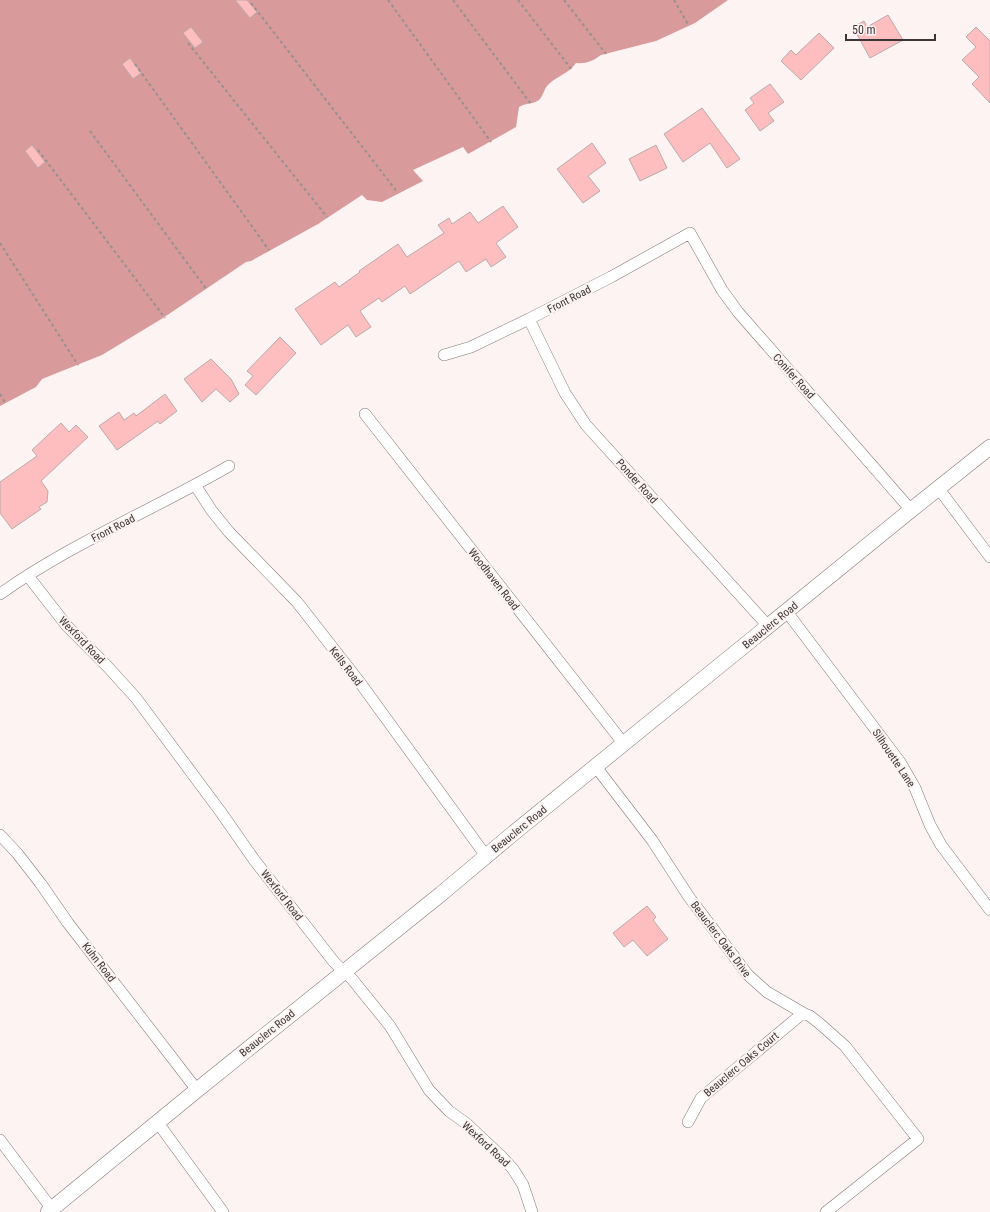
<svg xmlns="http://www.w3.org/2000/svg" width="990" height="1212" font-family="'Roboto Condensed',sans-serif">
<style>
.water{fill:#d99a9c}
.building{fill:#febdbe;stroke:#baaaaa}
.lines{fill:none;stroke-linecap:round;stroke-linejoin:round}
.street-casing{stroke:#857676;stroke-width:12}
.secondary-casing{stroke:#857676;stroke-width:16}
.path{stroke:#989090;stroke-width:2;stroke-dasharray:3 3;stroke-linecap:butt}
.street{stroke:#fff;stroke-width:11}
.secondary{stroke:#fff;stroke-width:15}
.labels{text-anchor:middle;stroke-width:4;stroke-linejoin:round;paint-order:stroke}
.street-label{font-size:11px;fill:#3b3535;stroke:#fdf3f3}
</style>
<rect width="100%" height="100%" fill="#fdf3f3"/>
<path class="water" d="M0 0H728L695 23 656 41 601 55C593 61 586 64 576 63 569 74 554 77 547 86 544 90 543 96 539 100 534 104 525 103 519 107L516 127 468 154 463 147 413 170 423 181 382 202 367 200 362 195 318 224 251 261 246 262 163 318 102 355 42 379 36 387 0 406Z"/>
<path class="building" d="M235 0H247L257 12 250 18Z
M888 15 903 40 870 58 853 27 864 21 867 27Z
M191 27 203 42 195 48 183 33Z
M976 27 990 41V103L972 84 979 77 962 60 976 47 966 37Z
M819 33 834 48 801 80 781 61 791 50 796 55Z
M130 58 141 73 133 79 122 64Z
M770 84 784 102 768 113 774 121 760 131 745 110 754 103 750 98Z
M702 108 740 159 727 168 710 143 683 162 664 134Z
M592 143 606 163 588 176 600 191 583 203 557 169Z
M32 145 45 162 38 168 25 151Z
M656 145 667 168 640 181 629 159Z
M503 206 518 227 496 243 506 257 491 267 486 259 466 272 459 261 410 294 405 286 382 302 379 298 360 311 371 327 356 337 348 325 321 345 295 309 335 282 339 287 360 272 359 271 398 244 407 257 444 233 438 225 449 218 452 224 470 212 478 223Z
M280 337 296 353 256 395 245 385 253 376 247 371Z
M211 359 231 379 239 394 230 402 216 389 202 402 184 379Z
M165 394 177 411 160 424 158 421 117 450 99 426 119 412 124 420 134 413 136 416Z
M61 423 69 432 76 425 88 437 41 481 48 491 47 502 39 507 41 509 12 529 0 513V482L37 456 32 450Z
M647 906 656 917 653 920 668 939 647 956 633 940 624 947 613 933Z"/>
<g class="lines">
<g class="street-casing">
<path id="street" d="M529 319 565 393 586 425 769 627
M444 355 471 347 529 319 611 277 690 233 722 290 738 312 911 510
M365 414 624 744
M195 485 212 511 229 532 297 602 361 684 486 856
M939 489 990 557
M28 576 67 626 107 666 136 698 220 811 255 861 334 962 352 979 390 1026 429 1090 449 1111 467 1124 501 1156 513 1169 523 1185 532 1212
M0 594C72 543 153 510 229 466
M787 612 900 762 915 788 930 825 941 845 990 910
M596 767 652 840 689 897 748 975 767 992 803 1013 810 1016 819 1023 845 1046 918 1139 826 1212
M0 835 17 853 41 884 68 923 197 1090
M688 1122 701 1098 803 1013
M158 1123 223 1212
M0 1140 52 1209"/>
</g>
<g class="secondary-casing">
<path id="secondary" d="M48 1212 197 1090 441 894 510 836 911 510 990 447"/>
</g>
<path class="path" d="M388 0 491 142
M453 0 531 104
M518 0 572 70
M564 0 606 54
M674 0 689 26
M251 3 398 193
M188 43 327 217
M135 64 269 250
M90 131 207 290
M38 150 165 318
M0 243 78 365
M0 394 6 404"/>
<use href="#street" class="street"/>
<use href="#secondary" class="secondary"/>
</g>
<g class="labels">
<g class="street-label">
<text transform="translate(569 299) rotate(-27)" y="4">Front Road</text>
<text transform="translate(794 376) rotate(48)" y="4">Conifer Road</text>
<text transform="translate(637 481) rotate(48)" y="4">Ponder Road</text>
<text transform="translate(113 528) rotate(-27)" y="4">Front Road</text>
<text transform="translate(494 579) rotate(52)" y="4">Woodhaven Road</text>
<text transform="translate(770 625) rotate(-39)" y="4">Beauclerc Road</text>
<text transform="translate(82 640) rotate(46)" y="4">Wexford Road</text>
<text transform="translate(346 666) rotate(52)" y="4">Kells Road</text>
<text transform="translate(894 758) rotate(56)" y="4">Silhouette Lane</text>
<text transform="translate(519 829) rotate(-39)" y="4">Beauclerc Road</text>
<text transform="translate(282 895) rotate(52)" y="4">Wexford Road</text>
<text transform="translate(721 939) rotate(53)" y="4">Beauclerc Oaks Drive</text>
<text transform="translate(99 962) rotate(52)" y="4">Kuhn Road</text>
<text transform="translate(267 1033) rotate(-39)" y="4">Beauclerc Road</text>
<text transform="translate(741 1064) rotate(-40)" y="4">Beauclerc Oaks Court</text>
<text transform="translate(486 1144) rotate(43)" y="4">Wexford Road</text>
</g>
</g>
<path d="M846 34v6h89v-6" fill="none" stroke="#3b3535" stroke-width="2"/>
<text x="852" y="34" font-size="12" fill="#3b3535" stroke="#fdf3f3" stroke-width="3" paint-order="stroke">50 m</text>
</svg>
